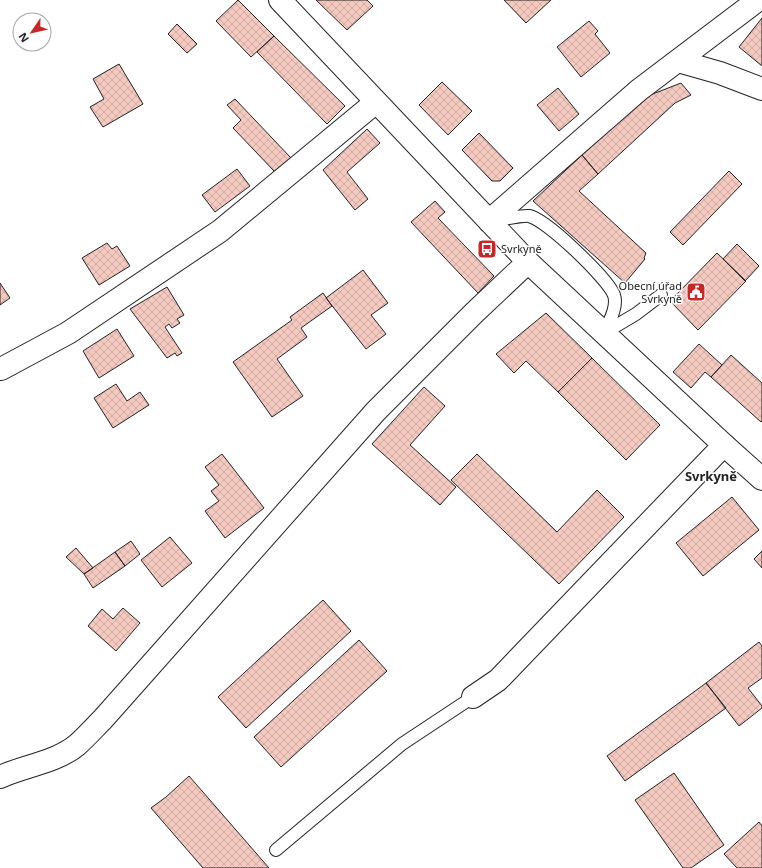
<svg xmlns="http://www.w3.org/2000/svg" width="762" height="868" font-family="'Noto Sans',sans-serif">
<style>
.building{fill:url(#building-cross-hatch);stroke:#222}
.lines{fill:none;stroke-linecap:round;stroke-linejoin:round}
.service-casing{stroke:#222;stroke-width:14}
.minor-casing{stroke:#222;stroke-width:24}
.tertiary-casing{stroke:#222;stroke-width:24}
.service{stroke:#fff;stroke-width:12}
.minor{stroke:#fff;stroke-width:22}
.tertiary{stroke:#fff;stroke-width:22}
.labels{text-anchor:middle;stroke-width:3;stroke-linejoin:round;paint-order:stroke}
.poi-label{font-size:11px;fill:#222;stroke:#fff;text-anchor:start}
.quarter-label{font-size:13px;font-weight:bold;fill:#222;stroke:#fff}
</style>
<defs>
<pattern id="building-cross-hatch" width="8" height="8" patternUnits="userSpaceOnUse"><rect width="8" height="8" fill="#f3c9c0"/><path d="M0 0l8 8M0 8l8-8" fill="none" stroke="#d0aca5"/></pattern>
</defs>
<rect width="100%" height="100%" fill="#fff"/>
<path class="building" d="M238 0 274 36 251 57 216 21Z
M316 0H367L373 6 347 30Z
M504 0H551L526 23Z
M762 18V66L739 47Z
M589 21 598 31 595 34 610 53 581 77 557 47Z
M177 24 197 44 187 53 168 34Z
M274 36 345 106 327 124 257 52Z
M119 64 143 104 103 127 90 107 104 99 93 79Z
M442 82 472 111 448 135 419 105Z
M681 83 691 95 675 103 598 174 582 155 645 97Z
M558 88 579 114 559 131 537 105Z
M235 99 291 158 275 172 233 128 241 120 227 105Z
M367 129 380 143 347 172 368 199 355 210 323 170Z
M479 133 513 168 500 181H492L462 150Z
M582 155 598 174 579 191 646 253 644 258 645 259 625 283 533 201Z
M237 169 250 186 215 212 202 195Z
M729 171 742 184 683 245 670 232Z
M435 201 445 212 438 218 494 276 478 293 411 222Z
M107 243 112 249 117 246 130 266 99 285 82 258Z
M737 244 759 266 745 281 723 259Z
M717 253 746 281 698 330 670 301Z
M363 270 388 303 371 315 386 334 366 349 326 298Z
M0 283 10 298 0 305Z
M167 287 184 315 177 319 180 323 172 328 169 324 165 327 182 353 177 356 175 353 167 358 130 309Z
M323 293 332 306 301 328 307 337 277 359 303 396 272 417 233 362 292 320 290 317Z
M546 313 592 358 558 392 526 361 514 373 496 354Z
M117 329 134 356 99 378 83 351Z
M699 344 722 365 711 377 705 372 691 388 673 372Z
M731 355 762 383V420L761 422 711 377Z
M592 358 660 425 626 460 558 392Z
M116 384 127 401 140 392 149 405 113 428 94 398Z
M424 387 445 406 410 445 456 487 440 505 372 444Z
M222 454 264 508 225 538 205 511 219 501 211 491 219 485 205 467Z
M477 454 557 532 597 490 624 517 559 584 451 480Z
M732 497 759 530 703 576 676 543Z
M170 537 192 563 162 587 141 560Z
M131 541 140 554 125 566 115 552Z
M76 548 93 568 84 574 66 557Z
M762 551V568L754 559Z
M115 552 125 566 93 588 84 574Z
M323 600 351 631 246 728 218 697Z
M123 608 140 623 116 651 88 626 102 609 113 619Z
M359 640 387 671 281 767 254 737Z
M759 642 762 646V678L748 688 762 706V708L739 726 706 683Z
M706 683 726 708 625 781 607 756Z
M674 773 724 845 691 868H683L635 800Z
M189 776 269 868H203L151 808 166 797Z
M759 822 762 826V868H737L724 854Z"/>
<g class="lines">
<g class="service-casing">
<path id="service" d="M492 221C500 220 522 215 529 216 546 219 608 279 614 295 618 307 609 322 604 333
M604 333 636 314 661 295
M276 850 402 744 473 697"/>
</g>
<g class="minor-casing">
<path id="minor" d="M678 61 720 73 762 89
M489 221 639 90 758 0
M1 369 68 333 220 231 376 102
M473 697 498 680 724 445
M0 777C24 766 57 762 77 745 86 737 95 727 103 719L376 411 474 313 528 262"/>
</g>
<g class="tertiary-casing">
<path id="tertiary" d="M280 0 528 262 724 445 762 479"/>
</g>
<use href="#service" class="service"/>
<use href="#minor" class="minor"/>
<use href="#tertiary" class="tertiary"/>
</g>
<defs>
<g id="bus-square" transform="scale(1)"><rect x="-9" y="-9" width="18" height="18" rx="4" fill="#c62828" stroke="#fff"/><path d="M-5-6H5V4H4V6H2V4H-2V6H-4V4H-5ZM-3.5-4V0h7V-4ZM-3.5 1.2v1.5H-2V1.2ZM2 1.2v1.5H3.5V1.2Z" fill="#fff"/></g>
<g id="civic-square" transform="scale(1)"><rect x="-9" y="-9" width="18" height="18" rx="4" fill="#c62828" stroke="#fff"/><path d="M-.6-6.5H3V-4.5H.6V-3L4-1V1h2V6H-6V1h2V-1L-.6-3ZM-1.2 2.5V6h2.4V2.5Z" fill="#fff"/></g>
</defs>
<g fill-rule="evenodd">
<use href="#bus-square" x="487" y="249"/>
<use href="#civic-square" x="696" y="292"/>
</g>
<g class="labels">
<g class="poi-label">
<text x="501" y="253">Svrkyně</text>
<text x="682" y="290" text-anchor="end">Obecní úřad<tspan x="682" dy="13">Svrkyně</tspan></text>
</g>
<g class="quarter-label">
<text x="711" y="481">Svrkyně</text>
</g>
</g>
<g transform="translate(32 32) rotate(236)"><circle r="19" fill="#ffffff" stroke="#a7a7a7"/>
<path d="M0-3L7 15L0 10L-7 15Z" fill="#c62828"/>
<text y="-6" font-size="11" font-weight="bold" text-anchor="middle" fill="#222222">N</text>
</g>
</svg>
